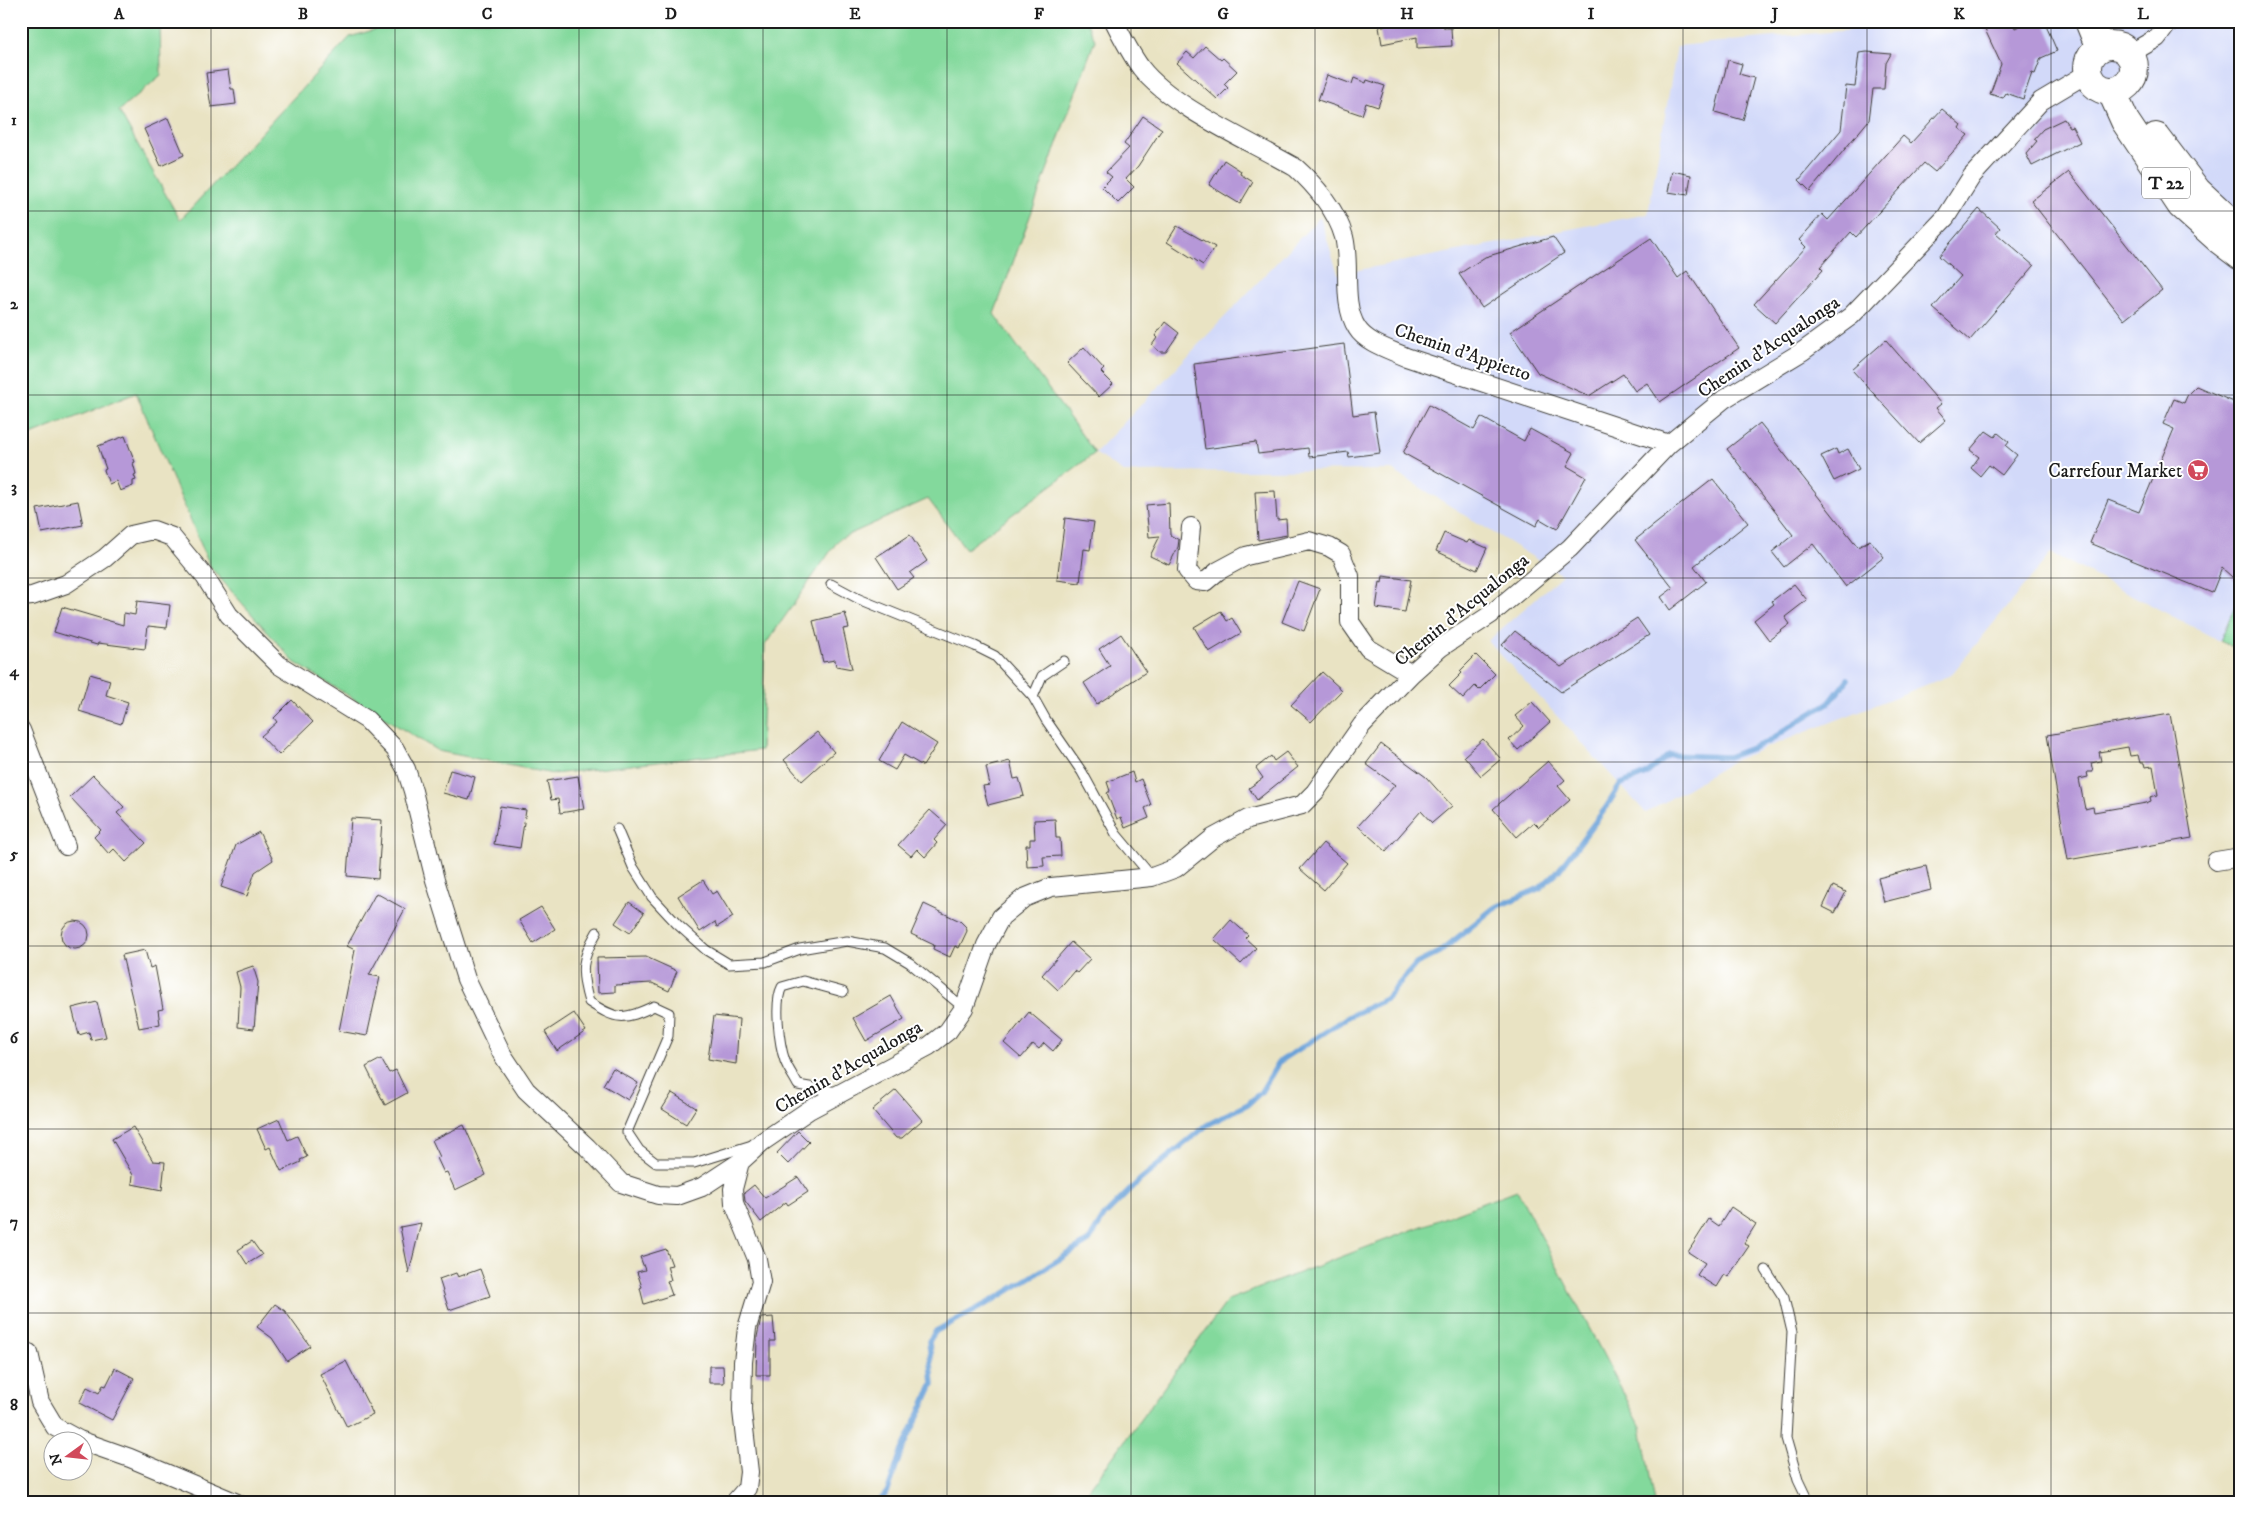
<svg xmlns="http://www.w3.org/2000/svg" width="2262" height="1524" font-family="'IM FELL DW Pica',serif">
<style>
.built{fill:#d2d9f9}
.green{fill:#83d99c;stroke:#507a5c}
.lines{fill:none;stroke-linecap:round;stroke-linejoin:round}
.stream{stroke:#6ba2d9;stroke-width:5.5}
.building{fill:#b698d8;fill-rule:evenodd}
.service-casing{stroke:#3b3a35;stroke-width:11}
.minor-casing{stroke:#3b3a35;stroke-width:20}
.primary-casing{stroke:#3b3a35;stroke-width:30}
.service{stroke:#fff;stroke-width:9}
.minor{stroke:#fff;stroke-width:18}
.primary{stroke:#fff;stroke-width:28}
.grid{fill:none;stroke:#1c1c1c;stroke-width:1;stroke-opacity:0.55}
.labels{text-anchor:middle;stroke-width:4;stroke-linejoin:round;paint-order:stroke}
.shield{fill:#fff;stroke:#606060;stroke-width:1}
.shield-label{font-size:18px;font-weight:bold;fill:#1c1c1c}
.street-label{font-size:19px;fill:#1c1c1c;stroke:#fff}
.poi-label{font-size:19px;fill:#1c1c1c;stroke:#fff;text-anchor:end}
.neatline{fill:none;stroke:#1c1c1c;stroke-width:2}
.grid-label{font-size:16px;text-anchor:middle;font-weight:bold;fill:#1c1c1c}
</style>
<rect width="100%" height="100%" fill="#fff"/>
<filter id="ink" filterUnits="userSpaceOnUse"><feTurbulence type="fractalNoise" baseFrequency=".02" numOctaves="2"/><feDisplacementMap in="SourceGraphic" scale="10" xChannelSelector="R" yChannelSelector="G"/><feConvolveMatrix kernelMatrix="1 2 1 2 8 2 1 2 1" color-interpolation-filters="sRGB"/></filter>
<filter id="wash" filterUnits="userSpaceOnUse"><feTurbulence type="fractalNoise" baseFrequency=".0096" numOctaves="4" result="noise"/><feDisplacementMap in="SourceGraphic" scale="20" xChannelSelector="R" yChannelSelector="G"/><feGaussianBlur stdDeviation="1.12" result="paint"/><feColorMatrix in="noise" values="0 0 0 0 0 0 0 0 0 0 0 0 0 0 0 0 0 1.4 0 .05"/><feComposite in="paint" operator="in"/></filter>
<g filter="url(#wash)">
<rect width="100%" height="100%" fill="#e9e3c3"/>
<path class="built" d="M1852 21H2241V592L2220 641 2051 553 1951 675 1735 760 1646 813 1488 641 1562 575 1392 470 1123 472 1095 453 1320 217 1338 274 1648 214 1677 46 1852 30Z"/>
<path class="green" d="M21 21H160L161 75 119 111 180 220 350 37 403 21H1086L1095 40 994 314 1095 453 966 549 928 499 839 539 765 645 761 750 553 774 438 751 294 662 211 568 136 393 21 439Z
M2241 592V651L2220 641Z
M1517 1190 1641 1427 1655 1503H1079L1228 1300Z"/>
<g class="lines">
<path class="stream" d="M878 1503 888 1491 900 1455 933 1384 929 1341 936 1331 997 1298 1089 1241 1105 1215 1140 1180 1207 1125 1248 1104 1261 1092 1279 1062 1350 1016 1386 999 1416 964 1440 952 1494 908 1540 888 1559 870 1605 809 1621 784 1646 774 1669 755 1728 757 1768 742 1794 724 1831 701 1848 679"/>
</g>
<g id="blocks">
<path class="building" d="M1402 21H1444V28H1451L1452 46 1417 48V37L1382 44 1379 27Z
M1981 21H2012L2015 28 2030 21H2044L2057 51 2041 58 2035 74 2032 73 2023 99 2006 93 2003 98 1990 94 2001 64Z
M1205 46 1221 60 1223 58 1237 71 1224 84 1228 88 1217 99 1177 63 1187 52 1194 58Z
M1867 52 1891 54 1886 63 1884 89H1873L1869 120 1810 191 1799 180 1841 130 1846 86 1855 87 1859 53Z
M1728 60 1742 64 1739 74 1754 78 1743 120 1715 112Z
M228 70 231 89H234L236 104 211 107 206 73Z
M1327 75 1352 84 1354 78 1366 83 1367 80 1385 86 1378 107 1366 103 1362 115 1318 100Z
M1942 109 1961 125 1959 128 1968 135 1935 172 1924 163 1856 237 1851 232 1820 267 1823 270 1775 323 1754 304 1806 247 1799 240 1822 214 1828 220 1903 136 1911 143Z
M1143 116 1162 129 1138 166 1126 179 1134 187 1118 203 1102 187 1112 177 1106 172 1129 148 1124 144Z
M168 118 184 155 161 166 144 129Z
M2064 119 2069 127 2072 126 2080 142 2032 166 2026 154 2037 141 2034 139 2043 129Z
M1224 160 1241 171 1240 174 1253 182 1240 204 1209 185Z
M1672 171 1691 175 1688 195 1668 192Z
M2069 172 2162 290 2124 320 2031 201Z
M1979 209 2000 228 1996 233 2034 266 1970 340 1933 308 1961 276 1939 256Z
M1177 226 1215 247 1203 265 1167 242Z
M1553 237 1564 253 1482 308 1459 274 1485 257Z
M1651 238 1678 278 1687 271 1739 348 1660 402 1647 383 1635 391 1623 374 1589 396 1538 373 1510 332Z
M1165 322 1179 333 1166 352H1160L1152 345 1157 338 1155 336Z
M1886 340 1941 404 1936 408 1946 420 1919 443 1852 370Z
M1344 344 1353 415 1374 412 1380 453 1349 457 1348 452 1309 457 1308 448 1258 454 1256 442 1205 449 1194 364Z
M1084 347 1104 369 1101 372 1113 384 1099 397 1067 363Z
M2196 386 2241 405V585L2222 568 2212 593 2090 543 2108 500 2139 512 2174 429 2163 424 2174 399 2184 403 2188 394Z
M1429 405 1474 430 1481 417 1524 441 1530 429 1574 453 1567 466 1586 477 1557 529 1540 519 1536 526 1403 453Z
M1760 423 1858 547 1870 540 1884 557 1846 587 1813 544 1784 567 1772 552 1793 535 1727 449Z
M1986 431 1995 437 1998 433 2009 442 2006 446 2017 455 2002 475 1989 465 1980 476 1971 468 1979 457 1970 450Z
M125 436 135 462 133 463 136 474 134 475 136 480 133 481V486L120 491 116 481 109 484 104 470 106 469 98 446Z
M1836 449 1838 454 1848 449 1859 469 1834 481 1821 456Z
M1713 479 1748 523 1694 566 1706 582 1670 610 1661 597 1673 588 1635 540Z
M1275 491 1277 520 1286 519 1287 535 1258 540 1255 492Z
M78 501 83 525 42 533 37 509Z
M1169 503 1170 535 1179 540 1178 547 1169 565 1150 556 1160 536 1149 537 1146 505Z
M1065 518 1094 522 1090 550 1084 549 1080 583 1057 580Z
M1444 533 1467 543 1469 540 1487 548 1477 570 1436 551Z
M910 535 927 561 910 573 914 578 897 589 876 557Z
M1383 576 1411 580 1405 612 1376 608 1380 582 1382 583Z
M1298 581 1320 589 1304 631 1282 622Z
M1794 584 1807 600 1785 617 1790 624 1769 640 1754 620 1774 604 1772 601Z
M137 601 170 605 167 628 148 626 145 649 98 643 97 645 54 632 62 607 123 625 124 613 135 615Z
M1221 611 1227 621 1232 618 1241 633 1209 652 1194 627Z
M845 613 849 628 843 629 852 669 836 666 835 660 823 662 813 621Z
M1637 618 1649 635 1561 692 1502 645 1515 631 1561 667Z
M1121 634 1146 672 1097 704 1084 683 1110 666 1099 649Z
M1476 655 1495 674 1479 690 1475 686 1463 699 1449 686 1462 673 1460 671Z
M1322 672 1342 690 1311 722 1291 705Z
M90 674 110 680 106 695 128 702 121 724 79 711Z
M292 700 313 722 279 755 261 736 277 722 274 718Z
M1532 702 1550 722 1518 750 1509 740 1524 726 1515 716Z
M2170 714 2192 838 2068 860 2047 735ZM2128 747 2130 756 2138 755 2140 763H2144L2145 767 2153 766 2158 795 2150 797 2151 801 2146 803 2094 812 2093 807 2085 809 2079 779 2088 777 2087 772H2093L2091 763 2101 761 2099 752Z
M902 722 937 744 923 766 904 755 895 770 879 761Z
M817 732 834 752 802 781 784 760Z
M1483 739 1501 759 1481 776 1464 756Z
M1381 744 1426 777 1452 806 1432 823 1421 811 1386 851 1358 826 1395 785 1366 764Z
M1286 752 1298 767 1257 800 1249 788 1263 778 1256 768 1271 756 1274 761Z
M1010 761 1014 779 1019 778 1024 796 988 805 983 786 990 785 986 767Z
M1548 761 1565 780 1558 786 1570 800 1539 827 1534 822 1517 837 1493 809Z
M450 770 475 777 469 800 443 793Z
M1132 772 1135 782 1141 779 1151 805 1145 808 1149 818 1125 828 1121 817 1117 819 1107 793 1110 791 1107 782Z
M93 775 124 807 117 813 146 843 126 862 114 849 109 854 94 837 101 830 70 797Z
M578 776 584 809 560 813 558 799 551 800 547 781Z
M500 806 526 810 520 848 494 844Z
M930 810 947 825 934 840 937 843 925 857 917 849 911 856 898 845Z
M351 818 382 820 378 879 347 876Z
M1055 819 1056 838H1060L1061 856 1043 857 1044 866 1027 867 1026 845H1030V839H1035L1034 820Z
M259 832 273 860 255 872 247 896 221 887 236 845Z
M1323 843 1347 863 1324 890 1300 869Z
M1926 866 1931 890 1884 902 1878 878Z
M703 880 712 894 717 891 733 917 717 927 715 922 700 932 678 896Z
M1833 886 1846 892 1835 913 1823 907Z
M376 893 405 909 369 975 380 977 367 1036 339 1031 355 950 347 946Z
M629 902 644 913 630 933 615 923Z
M924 904 960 921 966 927 967 931 959 948 955 946 950 957 933 949 934 945 911 934Z
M541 907 555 929 533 943 519 920Z
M1231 920 1248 935 1245 938 1256 948 1241 964 1214 939Z
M61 935a14 14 0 1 1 28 0a14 14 0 1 1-28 0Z
M1071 942 1090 959 1077 973 1074 971 1058 990 1042 975Z
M145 950 150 968 155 966 163 1009 158 1010 160 1024 139 1028 122 955Z
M646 957 677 971 669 991 652 983 615 985V992L598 993 597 958Z
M253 966 258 982 254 1029 238 1027 240 987 236 972Z
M891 996 904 1019 866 1041 853 1018Z
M97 1002 106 1037 91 1040 89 1032 79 1035 72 1008Z
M1029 1012 1062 1040 1053 1051 1044 1043 1039 1049 1033 1044 1021 1058 1004 1043Z
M574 1013 586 1031 557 1051 545 1032Z
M714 1016 739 1019 736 1064 708 1059Z
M381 1059 389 1073 396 1070 407 1093 385 1105 366 1067Z
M613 1068 638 1083 628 1100 603 1085Z
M896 1090 922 1120 902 1138H896L872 1110Z
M672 1093 696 1108 686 1124 662 1109Z
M279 1119 288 1140 297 1136 307 1157 300 1160 301 1162 281 1171 270 1147 266 1149 257 1129Z
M464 1125 486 1175 455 1190 447 1172 444 1173 437 1158 440 1157 432 1140Z
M133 1127 153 1161 165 1162 162 1190 132 1184 133 1175 112 1139Z
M798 1131 809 1142 788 1164 777 1153Z
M798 1177 808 1192 788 1205 786 1202 761 1222 745 1201 744 1193 754 1185 765 1198Z
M1731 1207 1756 1224 1744 1243 1749 1246 1728 1277 1724 1274 1716 1287 1697 1275 1705 1263 1688 1252 1709 1219 1719 1226Z
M421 1223 409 1273 400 1227Z
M252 1241 262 1255 247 1264 238 1250Z
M666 1249 672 1265 667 1266 671 1280 667 1281 672 1295 644 1304 640 1288 642 1287 637 1272 645 1270 640 1257Z
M480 1269 490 1296 449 1310 439 1279 456 1273 458 1277Z
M275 1304 285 1311 310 1346 287 1361 272 1338 257 1327Z
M773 1317 775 1341H770V1375H756L757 1337 761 1318Z
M346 1361 373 1414 347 1427 320 1374Z
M709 1366H723L724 1383H709Z
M115 1368 134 1378 112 1420 79 1403 87 1387 99 1393 103 1385 106 1386Z"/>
</g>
</g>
<g filter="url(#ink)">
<use href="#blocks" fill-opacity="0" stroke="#3b3a35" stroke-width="1"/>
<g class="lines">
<g class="service-casing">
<path id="service" d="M831 584 859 599 975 646 995 656 1033 697 1046 720 1082 772 1116 834 1152 877
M1033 697 1042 676 1064 661
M617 829 633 867 652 897 677 924 706 950 729 964 765 962 800 949 847 941 885 948 910 963 964 1008
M597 932C581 959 580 971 589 1002 617 1020 623 1021 654 1006L669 1013 668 1036 627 1132 639 1150 656 1163H694L752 1145
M837 1092 798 1085C794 1077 788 1069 785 1061 779 1044 774 1002 782 987L803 981 843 992
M1766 1270 1784 1298 1792 1332 1786 1438 1798 1480 1809 1503"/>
</g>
<g class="minor-casing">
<path id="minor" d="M1114 21C1122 37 1130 53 1141 68 1171 107 1252 142 1296 168 1315 185 1337 211 1344 237 1351 264 1341 303 1357 328 1366 343 1391 350 1406 357L1669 444
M2129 54 2157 38 2170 21
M1191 527 1187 570 1196 581 1205 582 1218 571 1246 556 1309 541 1329 547 1341 554 1350 576V622L1368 648 1411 674
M21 597 32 596 66 584 105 558 131 535 153 530 172 537 205 577 229 615 279 665 367 720 395 749 406 769 413 791 435 880 466 979 502 1054 526 1090 587 1147 621 1183 658 1195 677 1196 702 1187 740 1162 762 1142 809 1110 929 1046 948 1031 964 1008 986 945 1001 917 1024 898 1051 887 1152 877 1176 868 1213 838 1248 819 1302 805 1315 792 1362 725 1411 674 1440 648 1490 615 1570 548 1669 444 1724 399 1803 351 1851 316 1946 217 1972 176 2041 101 2088 73
M21 730 66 846
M2216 861 2241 857
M29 1353 40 1402 55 1427 79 1440 130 1458 237 1503
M734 1503 747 1488 749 1472 742 1411 743 1362 747 1328 761 1282 757 1259 734 1203 733 1189 740 1162"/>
</g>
<g class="primary-casing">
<path id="primary" d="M2089 21 2100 48
M2088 68a23 23 0 1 1 46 0a23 23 0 1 1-46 0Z
M2112 92 2125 121 2181 205 2220 240 2241 256
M2156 137 2197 191 2241 232"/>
</g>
<use href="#service" class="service"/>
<use href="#minor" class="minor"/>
<use href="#primary" class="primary"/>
</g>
</g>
<path class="grid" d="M211 21V1503M395 21V1503M579 21V1503M763 21V1503M947 21V1503M1131 21V1503M1315 21V1503M1499 21V1503M1683 21V1503M1867 21V1503M2051 21V1503M21 211H2241M21 395H2241M21 578H2241M21 762H2241M21 946H2241M21 1129H2241M21 1313H2241"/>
<defs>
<g id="supermarket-disc" transform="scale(1.125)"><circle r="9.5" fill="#d1495b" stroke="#fff"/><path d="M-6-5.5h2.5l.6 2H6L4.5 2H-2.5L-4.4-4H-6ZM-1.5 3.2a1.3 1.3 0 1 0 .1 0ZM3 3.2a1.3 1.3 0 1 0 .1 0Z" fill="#fff"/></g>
</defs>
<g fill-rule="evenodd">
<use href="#supermarket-disc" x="2198" y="470"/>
</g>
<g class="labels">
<rect class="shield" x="2142" y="167.5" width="48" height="31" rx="4"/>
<g class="shield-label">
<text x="2166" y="189">T 22</text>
</g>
<g class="street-label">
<text transform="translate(1768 346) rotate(-34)" y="7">Chemin d'Acqualonga</text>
<text transform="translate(1463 351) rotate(19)" y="7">Chemin d'Appietto</text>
<text transform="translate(1461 609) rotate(-39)" y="7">Chemin d'Acqualonga</text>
<text transform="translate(848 1066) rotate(-30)" y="7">Chemin d'Acqualonga</text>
</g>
<g class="poi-label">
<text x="2182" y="477">Carrefour Market</text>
</g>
</g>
<rect width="2262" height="1524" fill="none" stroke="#fff" stroke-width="55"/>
<g transform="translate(68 1456) rotate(255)"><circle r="24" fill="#ffffff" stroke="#a4a4a4"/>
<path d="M0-4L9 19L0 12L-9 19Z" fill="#d1495b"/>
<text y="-8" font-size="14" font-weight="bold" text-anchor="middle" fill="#1c1c1c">N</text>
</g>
<rect x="28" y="28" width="2206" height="1468" class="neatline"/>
<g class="grid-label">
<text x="119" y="19">A</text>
<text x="303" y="19">B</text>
<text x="487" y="19">C</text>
<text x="671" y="19">D</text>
<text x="855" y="19">E</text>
<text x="1039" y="19">F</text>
<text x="1223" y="19">G</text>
<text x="1407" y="19">H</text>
<text x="1591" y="19">I</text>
<text x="1775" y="19">J</text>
<text x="1959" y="19">K</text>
<text x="2143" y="19">L</text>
<text x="14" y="125">1</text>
<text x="14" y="309">2</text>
<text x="14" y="492">3</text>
<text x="14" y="676">4</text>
<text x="14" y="859">5</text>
<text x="14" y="1043">6</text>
<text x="14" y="1227">7</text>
<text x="14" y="1410">8</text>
</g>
</svg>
